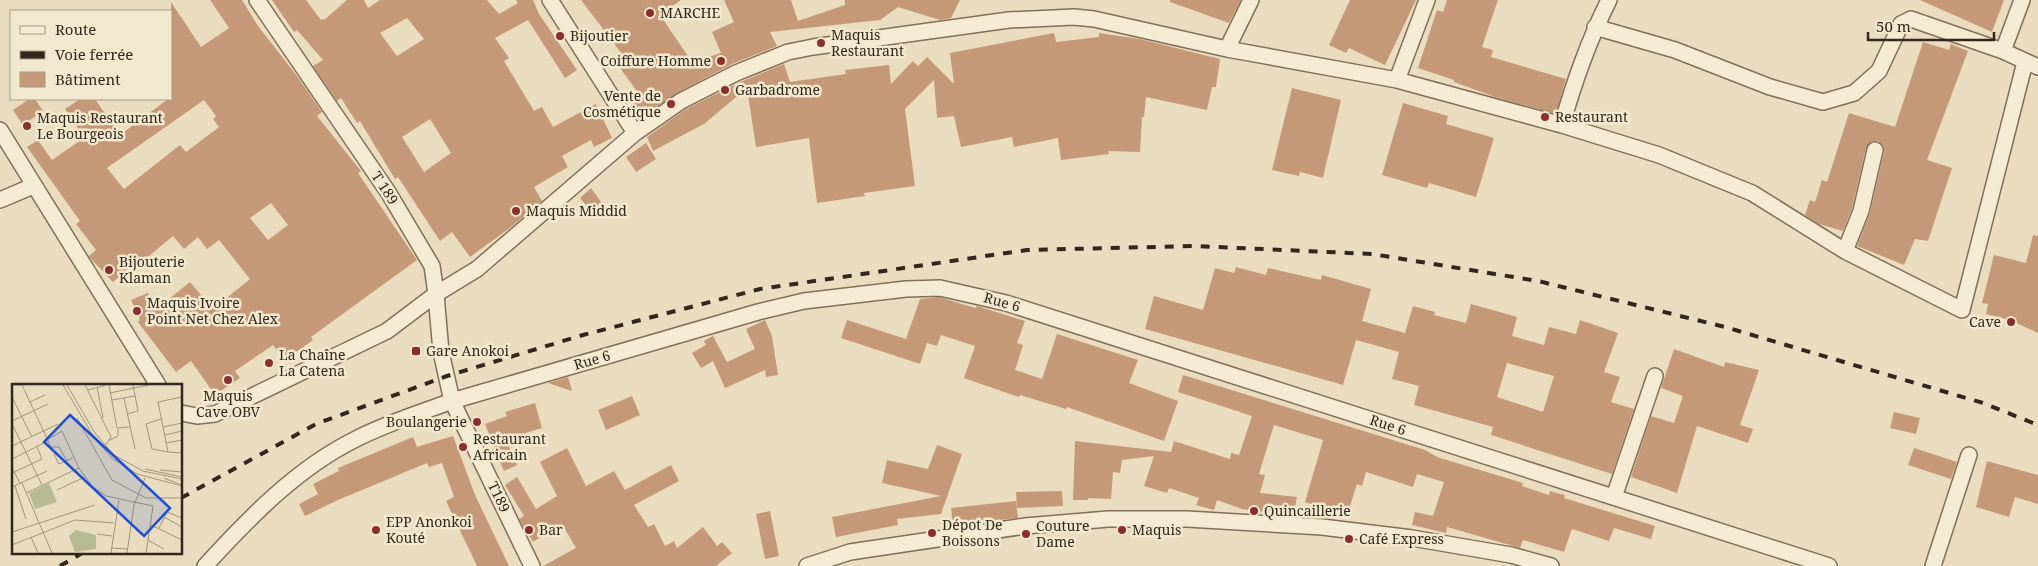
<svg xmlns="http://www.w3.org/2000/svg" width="2038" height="566" font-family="'Noto Serif',serif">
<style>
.building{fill:#c59978;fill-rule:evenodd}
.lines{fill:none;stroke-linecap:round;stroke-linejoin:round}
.minor-casing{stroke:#816f59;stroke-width:18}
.minor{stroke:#f5ebd2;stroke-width:15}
.rail{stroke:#31271c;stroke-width:4;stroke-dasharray:9 9;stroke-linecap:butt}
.poi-dot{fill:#8b2e2e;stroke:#f2e8ce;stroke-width:2}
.labels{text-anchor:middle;stroke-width:5;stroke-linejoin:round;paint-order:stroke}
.poi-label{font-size:14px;fill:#31271c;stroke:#f2e8ce;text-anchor:start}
.street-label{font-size:14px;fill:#31271c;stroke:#f2e8ce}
.inset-road{fill:none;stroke:#a0947e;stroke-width:1}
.view{fill:#1d4ed8;fill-opacity:0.15;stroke:#1d4ed8;stroke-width:2.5}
.inset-edge{fill:none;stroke:#31271c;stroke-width:2.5}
</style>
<rect width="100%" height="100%" fill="#eaddbf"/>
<path class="building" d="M210 0H242L258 26 297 76 322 112 317 116 361 171 358 173 417 260 311 337 313 340 285 360 273 345 235 371 240 378 215 395 191 361 176 372 138 322 140 320 131 300 148 293 155 310 190 282 213 309 250 279 219 240 207 249 198 237 184 249 173 236 143 261 140 258 113 282 91 259 89 256 96 250 76 224 80 221 27 147 38 140 52 160 81 140 80 138 83 136 65 109 80 99H95L120 135 168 99H171V2L201 47 229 28ZM204 100 216 116 213 119 219 127 186 152 180 145 124 189 107 168ZM271 203 288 225 268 240 250 218Z
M272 0H306L321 20 325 19 347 0H364L368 8 380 0H487L499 14 518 3 516 0H533L539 14 577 70 565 78 528 20 495 38 509 58 504 61 534 111 542 107 553 127 596 104 612 138 594 147 591 140 562 156 568 167 534 187 542 201 511 227 470 257 452 232 440 241 398 177 395 179 360 121 357 123 341 98 337 101 313 66 323 60 297 30 294 32ZM407 18 424 39 397 56 380 33ZM430 119 451 153 424 172 402 137Z
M581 0H681L660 15 692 62 721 53 712 32 734 22 724 0H791L798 21 845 5V0H960L951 18 940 20 898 7 880 20 770 32 777 46 732 64 677 93 638 119 630 106 642 98 614 60 622 54Z
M1170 0H1241L1229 23 1170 2Z
M1350 0H1416L1385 65 1349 48 1346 53 1329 45Z
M1447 0H1498L1482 47 1493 50 1491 57 1566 79 1556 114 1495 97 1454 82V80L1418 68 1437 10 1443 12Z
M1920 0H2004L1992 32Z
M1054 33 1056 42 1099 37V33L1140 39 1220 59 1216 87H1212L1207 110 1146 97 1144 117H1142L1140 152 1108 151 1109 154 1061 160 1058 138 1014 147 1012 137 961 147 954 116 937 118 934 80 905 109 915 186 864 193 865 196 817 203 809 138 756 147 747 88 704 124 653 151 647 137 686 109 740 82 784 64 790 82 846 74 845 70 889 65 891 84 913 61 918 66 927 57 954 84 950 53Z
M1923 42 1949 50 1951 44 1968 51 1927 160 1952 168 1928 241 1915 239 1904 265 1857 246 1870 213 1884 152V147L1878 141H1872L1866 148 1852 208 1843 231 1819 224 1805 215 1810 200 1815 202 1822 180 1827 182 1849 113 1895 127Z
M1292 88 1341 100 1323 178 1300 172 1299 176 1272 170Z
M29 99H35L43 111 23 125 13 110Z
M1403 103 1448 116 1446 124 1494 138 1476 197 1429 183 1427 188 1382 175Z
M646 143 656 159 636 172 626 157Z
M591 188 604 206 593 214 580 198Z
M2033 235 2038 236V333L2010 320 1986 314 1988 304 1982 303 1994 255 2026 263Z
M1236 267 1266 275 1268 268 1321 280 1322 275 1371 289 1362 321 1405 333 1413 306 1435 312 1434 315 1466 323 1471 304 1517 317 1512 336 1544 345 1549 327 1576 334 1580 320 1618 333 1604 372 1620 377 1611 402 1634 409 1612 474 1491 435 1493 427 1414 405 1419 386 1392 379 1399 352 1356 340 1343 385 1145 329 1154 296 1203 310 1215 268 1234 273ZM1507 363 1554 376 1543 412 1497 397Z
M939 297 975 308 977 306 1025 321 1017 343 1023 345 1015 370 1042 379 1057 334 1138 360 1129 383 1178 401 1164 441 1067 407 1066 409 1020 395 1019 397 964 378 975 346 941 335 937 346 927 343 920 364 841 338 847 320 906 339 920 299Z
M765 320 772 336 778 375 766 377 765 370 725 388 713 361 701 368 692 353 706 345 704 341 713 336 727 362 755 349 746 329Z
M1674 349 1724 367 1725 362 1759 370 1740 425 1753 429 1748 443 1697 426 1677 493 1631 477 1651 416 1674 423 1683 396 1661 388Z
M1183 375 1425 450 1437 457 1523 483 1522 486 1549 495 1550 491 1565 495 1564 498 1655 526 1651 539 1614 528 1609 541 1572 529 1564 552 1523 540 1520 548 1447 527 1446 533 1412 525 1415 512 1433 516 1444 482 1417 474 1413 487 1366 472 1362 486 1357 484 1347 515 1305 502 1323 440 1274 425 1259 474 1265 475 1260 493 1297 497 1293 516 1242 509 1217 500 1214 510 1196 505 1199 498 1169 488 1167 493 1144 486 1154 456 1122 460 1120 473 1113 472 1111 499 1088 498V500H1073L1075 441 1171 452 1174 441 1230 459 1231 453 1239 455 1252 416 1178 392Z
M568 377 572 391 548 383Z
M632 396 640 415 606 430 598 410Z
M535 403 542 428 506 439 517 465 504 471 485 424 507 416 505 412Z
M1894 412 1920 418 1916 434 1890 428Z
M453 436 475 495 509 566H477L446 501 454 497 442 463 429 467 427 463 338 500 305 516 299 504 318 494 313 484 339 471 338 468 413 437 417 447Z
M937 445 962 454 941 514 897 519 898 525 836 537 832 517 941 496 882 483 887 460 928 469Z
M567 448 586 486 614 471 625 490 671 465 679 481 634 505 648 527 654 524 665 546 674 541 677 548 703 527 717 546 722 542 732 553 716 566H543L576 548 562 524 533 542 519 519 524 516 505 485 517 477 536 509 557 496 540 462Z
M1914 448 1957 462 1951 479 1908 465Z
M1987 461 2038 475V504L2015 497 2009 517 1976 507Z
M1062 491 1063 506 1017 508 1016 492Z
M1016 501 1018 518 953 525 951 508Z
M770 511 779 556 765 559 756 514Z"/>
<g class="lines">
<g class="minor-casing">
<path id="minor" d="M257 0 388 192 432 266 436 294 441 352 452 401 532 566
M550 0 635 133
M1595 27 1675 50 1770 87 1823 102 1854 93 1879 71 1901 24 1911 19 2003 51 2038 67
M1227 49 1251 0
M2003 51 2022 0
M1397 80 1427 0
M1562 125C1574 82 1589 40 1609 0
M0 130 158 385
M0 200 33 186
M1845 251 1861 211 1875 150
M181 413 197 416 215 414 387 331 436 294 477 269 635 133 681 101 736 73 788 52 813 47 1009 20 1074 17 1094 19 1227 49 1397 80 1562 125 1659 155 1752 193 1845 251 1962 310 2025 62
M1614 497 1655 376
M205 566C249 518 297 468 356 439 387 423 420 413 452 401L758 312 804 301 906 289 940 288 1006 303 1829 566
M807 566 850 552 1025 526 1108 519H1187L1322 527 1412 538 1511 555 1551 566
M1933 566 1969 455"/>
</g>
<use href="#minor" class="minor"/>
<path class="rail" d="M181 498 316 424 447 376 583 335 760 289 1027 250 1195 246 1372 254 1538 281 1725 327 1983 403 2038 425
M60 566 84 552"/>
</g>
<g class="poi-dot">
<circle cx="650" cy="13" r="5"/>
<circle cx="560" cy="36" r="5"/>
<circle cx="821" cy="43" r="5"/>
<circle cx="721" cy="61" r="5"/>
<circle cx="725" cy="90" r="5"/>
<circle cx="671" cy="104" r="5"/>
<circle cx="1545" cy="117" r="5"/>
<circle cx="27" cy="126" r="5"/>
<circle cx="516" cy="211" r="5"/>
<circle cx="109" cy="270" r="5"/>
<circle cx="137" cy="311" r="5"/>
<circle cx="2011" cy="322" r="5"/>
<rect x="411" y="346" width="10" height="10" rx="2.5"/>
<circle cx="269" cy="363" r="5"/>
<circle cx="228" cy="380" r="5"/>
<circle cx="477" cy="422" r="5"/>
<circle cx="463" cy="447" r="5"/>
<circle cx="1254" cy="511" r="5"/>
<circle cx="376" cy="530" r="5"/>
<circle cx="529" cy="530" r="5"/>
<circle cx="1122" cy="530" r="5"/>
<circle cx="932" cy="533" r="5"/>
<circle cx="1026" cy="534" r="5"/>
<circle cx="1349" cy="539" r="5"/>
</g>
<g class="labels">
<g class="poi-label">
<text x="660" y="18">MARCHE</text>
<text x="831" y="40">Maquis<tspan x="831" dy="16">Restaurant</tspan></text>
<text x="570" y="41">Bijoutier</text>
<text x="711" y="66" text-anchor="end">Coiffure Homme</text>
<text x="735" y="95">Garbadrome</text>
<text x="661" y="101" text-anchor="end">Vente de<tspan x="661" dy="16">Cosmétique</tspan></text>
<text x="1555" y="122">Restaurant</text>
<text x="37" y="123">Maquis Restaurant<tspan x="37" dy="16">Le Bourgeois</tspan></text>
<text x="526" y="216">Maquis Middid</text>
<text x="119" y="267">Bijouterie<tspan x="119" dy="16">Klaman</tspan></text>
<text x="147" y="308">Maquis Ivoire<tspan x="147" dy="16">Point Net Chez Alex</tspan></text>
<text x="2001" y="327" text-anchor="end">Cave</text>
<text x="426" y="356">Gare Anokoi</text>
<text x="279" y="360">La Chaîne<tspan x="279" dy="16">La Catena</tspan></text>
<text x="228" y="401" text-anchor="middle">Maquis<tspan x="228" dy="16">Cave OBV</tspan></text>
<text x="467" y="427" text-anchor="end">Boulangerie</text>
<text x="473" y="444">Restaurant<tspan x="473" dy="16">Africain</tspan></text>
<text x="1264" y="516">Quincaillerie</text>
<text x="386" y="527">EPP Anonkoi<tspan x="386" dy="16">Kouté</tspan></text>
<text x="942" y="530">Dépot De<tspan x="942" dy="16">Boissons</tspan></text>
<text x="1036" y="531">Couture<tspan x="1036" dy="16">Dame</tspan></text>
<text x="539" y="535">Bar</text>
<text x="1132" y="535">Maquis</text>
<text x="1359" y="544">Café Express</text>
</g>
<g class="street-label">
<text transform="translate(385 188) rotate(57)" y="5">T 189</text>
<text transform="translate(1002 302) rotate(16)" y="5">Rue 6</text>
<text transform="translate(592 360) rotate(-16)" y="5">Rue 6</text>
<text transform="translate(1388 425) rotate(18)" y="5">Rue 6</text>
<text transform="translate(499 497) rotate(64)" y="5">T189</text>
</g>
</g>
<g transform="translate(12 384)">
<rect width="170" height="170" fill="#eaddbf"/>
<path d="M37 99 45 118 23 125 17 109ZM64 146 84 151V165L63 168 57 152Z" fill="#b6bb94"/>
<path class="inset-road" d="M0 1H10L39 63H47L55 77M51 1 83 55 101 75 125 90 170 102M55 1 83 49 102 71 131 87 170 95M73 1 99 53 94 61M97 1 105 44 118 43M85 3 91 34M76 6 94 1M98 9 137 1M0 13 20 53M170 13 146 18 156 68 170 69M112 14 123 65M100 16 123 12M18 18 33 11M115 30 126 27 121 1M65 34 100 96 134 114H170M149 35 134 40 140 65 156 68M0 37 36 20M0 40 30 101M151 43 170 39M153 51 170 47M35 56 50 47 67 84 80 102 94 112 141 122 134 169M98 56 106 52V45M154 59 170 56M0 62 46 40M42 70 47 80 61 74M0 75 36 57M0 84 8 99M133 85 170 93M148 86 170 88M0 89 30 75 25 63M152 94 170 101M10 99 40 169M3 102 14 135M0 103 35 87M45 106 73 93M14 109 67 84M152 133 170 143M139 141 170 156M147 144 155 128 170 134M0 148 83 121M85 150 100 152M19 153 26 169M136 156 152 165M0 161 63 136 102 139M99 164 115 165M99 169 107 116M115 169 122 121 133 94"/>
<path class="view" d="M58 31 158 124 132 152 32 58Z"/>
<rect width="170" height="170" class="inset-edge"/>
</g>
<rect x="10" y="10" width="162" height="90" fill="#f2e8ce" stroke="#a59b87"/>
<rect x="20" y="26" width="25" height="8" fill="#f5ebd2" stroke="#a59b87"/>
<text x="55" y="35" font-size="15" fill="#31271c">Route</text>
<rect x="20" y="51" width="25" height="8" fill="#31271c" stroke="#a59b87"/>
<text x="55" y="60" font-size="15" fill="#31271c">Voie ferrée</text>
<rect x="20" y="72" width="25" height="15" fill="#c59978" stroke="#a59b87"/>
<text x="55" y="85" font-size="15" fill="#31271c">Bâtiment</text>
<path d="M1868 32v8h126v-8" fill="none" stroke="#31271c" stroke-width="2.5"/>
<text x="1876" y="32" font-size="15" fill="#31271c" stroke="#f2e8ce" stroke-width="4" paint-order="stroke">50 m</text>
</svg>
